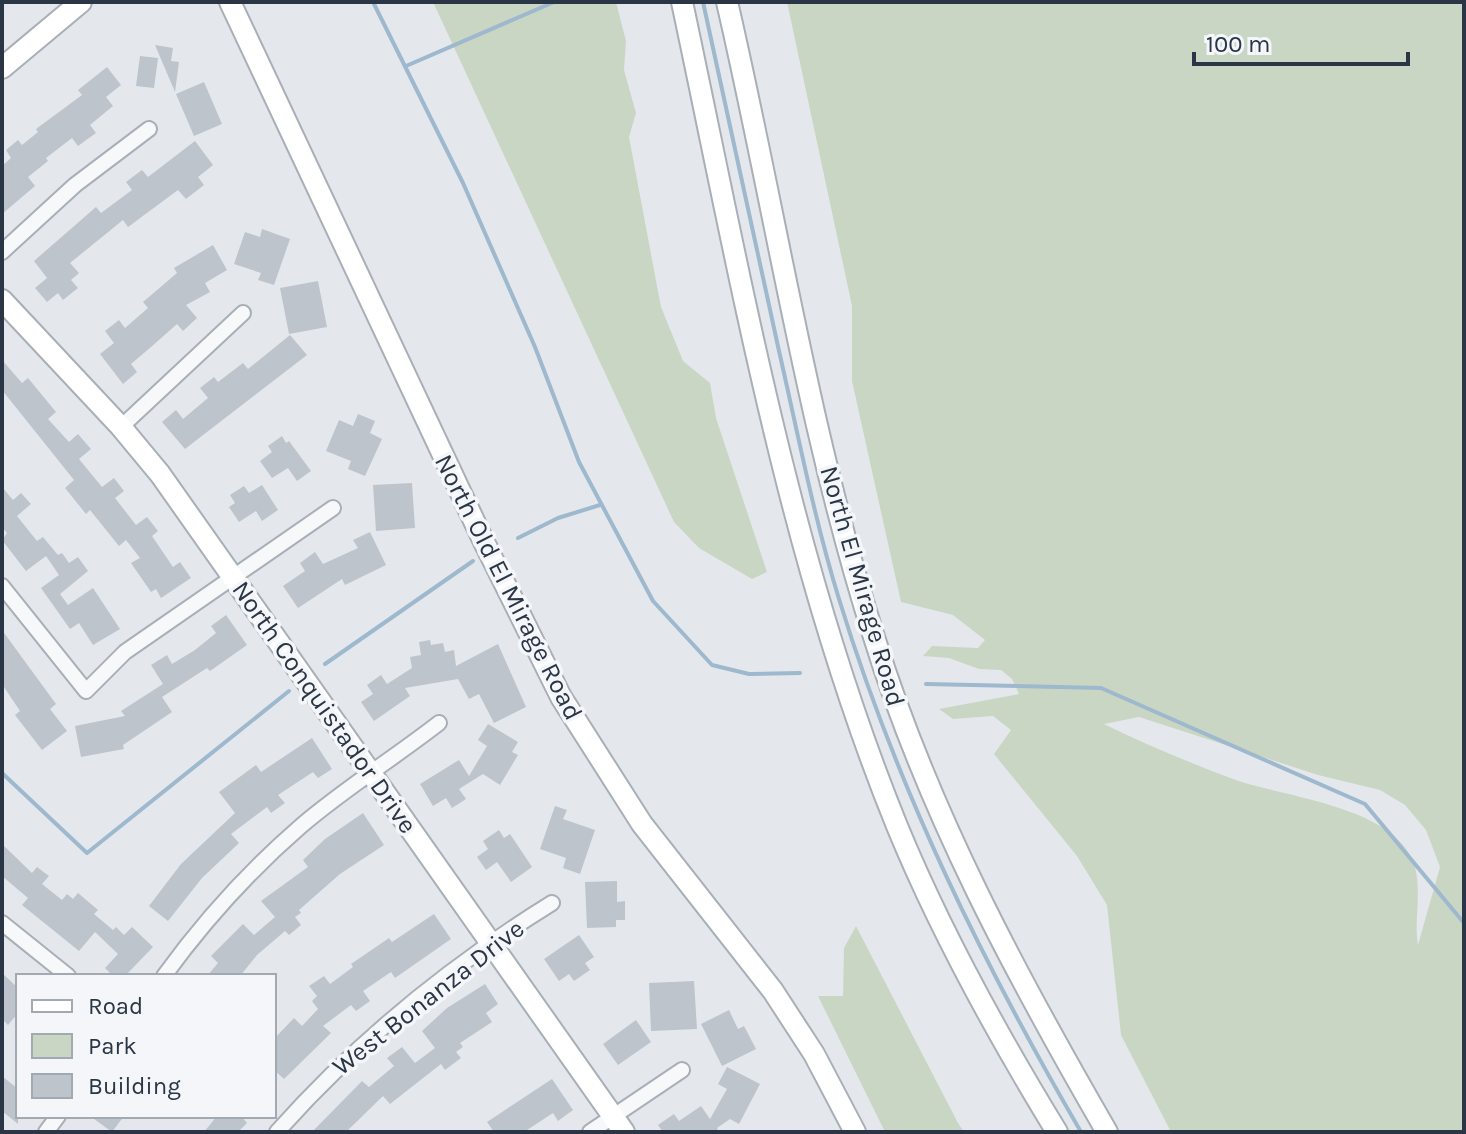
<svg xmlns="http://www.w3.org/2000/svg" width="1466" height="1134" font-family="Karla,sans-serif">
<style>
.green{fill:#cad6c4;fill-rule:evenodd}
.lines{fill:none;stroke-linecap:round;stroke-linejoin:round}
.stream{stroke:#9eb8cd;stroke-width:4}
.building{fill:#bdc4cc}
.street-casing{stroke:#a8afb7;stroke-width:18}
.secondary-casing{stroke:#a8afb7;stroke-width:24}
.street{stroke:#f7f8fa;stroke-width:14}
.secondary{stroke:#fff;stroke-width:20}
.labels{text-anchor:middle;stroke-width:7;stroke-linejoin:round;paint-order:stroke}
.street-label{font-size:26px;fill:#2a3645;stroke:#f4f6f9}
</style>
<rect width="100%" height="100%" fill="#e4e8ec"/>
<path class="green" d="M433 2H616L626 41 624 70 636 113 629 137 661 307 683 361 710 383 716 418 767 572 752 579 699 548 674 522Z
M787 2H1464V1132H1171L1121 1035 1107 905 1077 856 994 754 1011 730 993 716 953 719 939 709 1019 694 1012 679 1001 670 979 669 949 658 923 656 932 646 978 648 985 640 953 615 901 602 852 381V306ZM1139 717 1318 775 1380 790 1405 805 1426 830 1440 867 1418 945C1413 918 1425 882 1410 855 1382 805 1283 797 1233 779 1190 763 1145 744 1104 724Z
M856 926 958 1123 964 1132H885L818 996H843L844 948Z"/>
<g class="lines">
<path class="stream" d="M373 2 463 183 535 347 579 462 653 601 712 665 749 674 800 673
M703 2C728 118 754 235 779 351 798 434 814 518 839 599 897 788 982 962 1081 1132
M406 66 554 2
M518 538 558 518 600 505
M325 664 473 561
M926 684 1101 688 1365 804 1464 923
M2 773 87 853 289 691"/>
</g>
<path class="building" d="M155 45 173 48 171 61 179 62 175 92Z
M140 56 158 58 154 88 136 86Z
M107 67 121 85 106 97 113 106 90 125 96 133 78 146 72 138 46 158 48 161 28 177 35 186 2 214V166L11 158 6 150 18 140 22 145 38 132 36 129 82 95 78 90Z
M204 82 222 124 194 136 176 94Z
M195 141 213 165 198 177 204 185 186 199 178 190 128 227 123 220 70 263 79 273 71 280 78 288 63 300 58 293 47 302 35 288 47 278 34 261 96 207 101 213 132 190 126 182 142 170 148 177Z
M262 229 290 239 274 285 258 280 261 273 234 264 245 232 260 237Z
M213 245 227 270 205 283 210 292 186 305 197 318 183 331 177 324 151 347 131 364 137 372 123 384 100 354 114 343 105 331 119 320 125 328 148 308 143 302 177 273 174 268Z
M318 281 327 327 289 334 280 288Z
M290 335 307 355 185 449 162 422 176 410 183 419 208 398 200 388 214 377 218 382 243 363 248 369Z
M2 360 22 383 28 378 56 412 48 419 69 442 78 434 91 449 79 459 102 487 114 478 124 491 115 498 136 525 147 517 158 531 152 536 173 567 180 562 191 578 161 598 156 589 151 592 131 563 140 558 126 540 119 546 90 510 86 514 65 488 74 480 2 390Z
M358 414 375 421 370 433 382 439 365 476 348 469 351 461 326 451 339 420 353 426Z
M282 436 286 443 289 441 311 471 297 481 288 468 272 478 260 461 272 452 268 446Z
M412 483 415 528 376 531 373 485Z
M262 485 278 510 262 521 256 511 239 522 229 507 235 503 230 495 244 486 249 493Z
M2 487 13 500 21 493 31 504 17 516 37 541 43 537 58 555 62 553 69 563 78 557 88 571 60 594 68 605 93 588 120 629 93 645 79 623 70 629 41 588 59 575 46 556 26 571 2 540 7 533 2 527Z
M370 532 386 565 345 585 342 579 298 608 283 586 305 571 300 563 315 552 323 564 358 548 353 540Z
M226 615 247 645 210 671 207 668 162 697 172 712 123 745 124 749 81 757 75 726 125 716 121 711 163 684 151 665 167 655 172 664 195 650 216 633 211 626Z
M2 630 56 704 50 709 67 731 42 750 15 715 20 711 2 684Z
M430 640 431 645 443 643 445 652 454 650 456 666 498 644 526 707 494 723 479 694 469 699 458 679 405 688 410 696 374 721 361 702 373 694 367 685 381 675 387 684 412 668 410 657 421 655 419 642Z
M488 724 518 742 512 752 518 755 500 785 483 774 459 789 466 799 452 808 446 798 433 806 420 784 459 760 469 776 487 746 478 740Z
M312 738 332 769 318 778 313 772 278 795 285 803 271 813 267 807 231 834 239 843 202 878 168 921 149 906 181 864 235 813 219 792 256 765 261 772Z
M555 806 567 810 563 819 595 830 580 874 563 868 566 858 540 849Z
M363 813 384 845 340 874 299 910 301 913 295 917 301 925 289 935 285 931 257 955 240 976H207L218 963 211 956 243 924 254 935 275 917 261 901 308 867 303 860 325 839Z
M499 830 504 838 510 834 532 867 511 882 497 862 486 870 477 857 488 849 483 841Z
M2 844 32 873 37 867 49 876 42 884 62 900 67 894 73 899 78 893 98 910 94 914 113 930 116 927 124 935 132 927 153 947 125 976H113L105 968 118 954 95 932 79 951 22 905 28 898 2 876Z
M617 881V902L625 901V920H616V927L587 928 585 882Z
M434 914 451 939 395 978 391 972 363 991 370 1001 356 1011 351 1005 323 1026 331 1033 284 1079 274 1070V1039L294 1018 302 1026 318 1009 312 1001 317 996 309 986 324 976 330 984 353 967 351 964 389 938 392 942Z
M579 935 594 957 585 963 590 970 574 981 569 974 559 981 544 959Z
M2 973 18 988V1013L8 1025 2 1019Z
M694 981 697 1029 651 1031 649 983Z
M485 984 498 1004 486 1013 492 1022 460 1043 463 1047 456 1052 461 1058 445 1070 441 1064 390 1104 383 1096 346 1132H312L362 1081 369 1087 394 1066 387 1058 402 1047 415 1063 435 1048 422 1031 447 1008Z
M729 1010 738 1029 744 1026 756 1049 722 1066 701 1024Z
M636 1020 651 1042 618 1065 603 1044Z
M727 1067 760 1084 739 1124 730 1119 717 1128 719 1132H663L658 1125 674 1114 679 1121 701 1106 710 1119 727 1089 718 1084Z
M2 1076 18 1089V1124L2 1111Z
M552 1079 573 1110 558 1121 553 1113 524 1132H494L487 1122Z
M90 1116H124L112 1132Z
M217 1116H241L247 1123 238 1132H204Z"/>
<g class="lines">
<g class="street-casing">
<path id="street" d="M2 252 75 185 149 129
M121 427 243 313
M2 586 86 691 125 652 333 508
M2 923 68 976
M164 976C204 921 249 871 301 826 344 789 394 758 439 723
M46 1132 58 1116
M277 1132C357 1042 450 966 552 903
M590 1132 682 1070"/>
</g>
<g class="secondary-casing">
<path id="secondary" d="M230 2 483 540 561 697 642 824 773 991 814 1054 855 1132
M682 2C741 279 790 563 897 826 941 933 997 1034 1057 1132
M727 2C776 213 808 430 874 637 929 813 1015 973 1107 1132
M2 68 81 2
M2 300 121 427 160 474 624 1132"/>
</g>
<use href="#street" class="street"/>
<use href="#secondary" class="secondary"/>
</g>
<g class="labels">
<g class="street-label">
<text transform="translate(863 586) rotate(74)" y="9">North El Mirage Road</text>
<text transform="translate(509 587) rotate(63)" y="9">North Old El Mirage Road</text>
<text transform="translate(325 707) rotate(55)" y="9">North Conquistador Drive</text>
<text transform="translate(428 997) rotate(-38)" y="9">West Bonanza Drive</text>
</g>
</g>
<rect width="1466" height="1134" fill="none" stroke="#2a3645" stroke-width="8"/>
<rect x="16" y="974" width="260" height="144" fill="#f4f6f9" stroke="#a3a9b1" stroke-width="2"/>
<rect x="32" y="1000" width="40" height="12" fill="#ffffff" stroke="#a3a9b1" stroke-width="2"/>
<text x="88" y="1014" font-size="24" fill="#2a3645">Road</text>
<rect x="32" y="1034" width="40" height="24" fill="#cad6c4" stroke="#a3a9b1" stroke-width="2"/>
<text x="88" y="1054" font-size="24" fill="#2a3645">Park</text>
<rect x="32" y="1074" width="40" height="24" fill="#bdc4cc" stroke="#a3a9b1" stroke-width="2"/>
<text x="88" y="1094" font-size="24" fill="#2a3645">Building</text>
<path d="M1194 52v12h214v-12" fill="none" stroke="#2a3645" stroke-width="4"/>
<text x="1206" y="52" font-size="24" fill="#2a3645" stroke="#f4f6f9" stroke-width="6" paint-order="stroke">100 m</text>
</svg>
